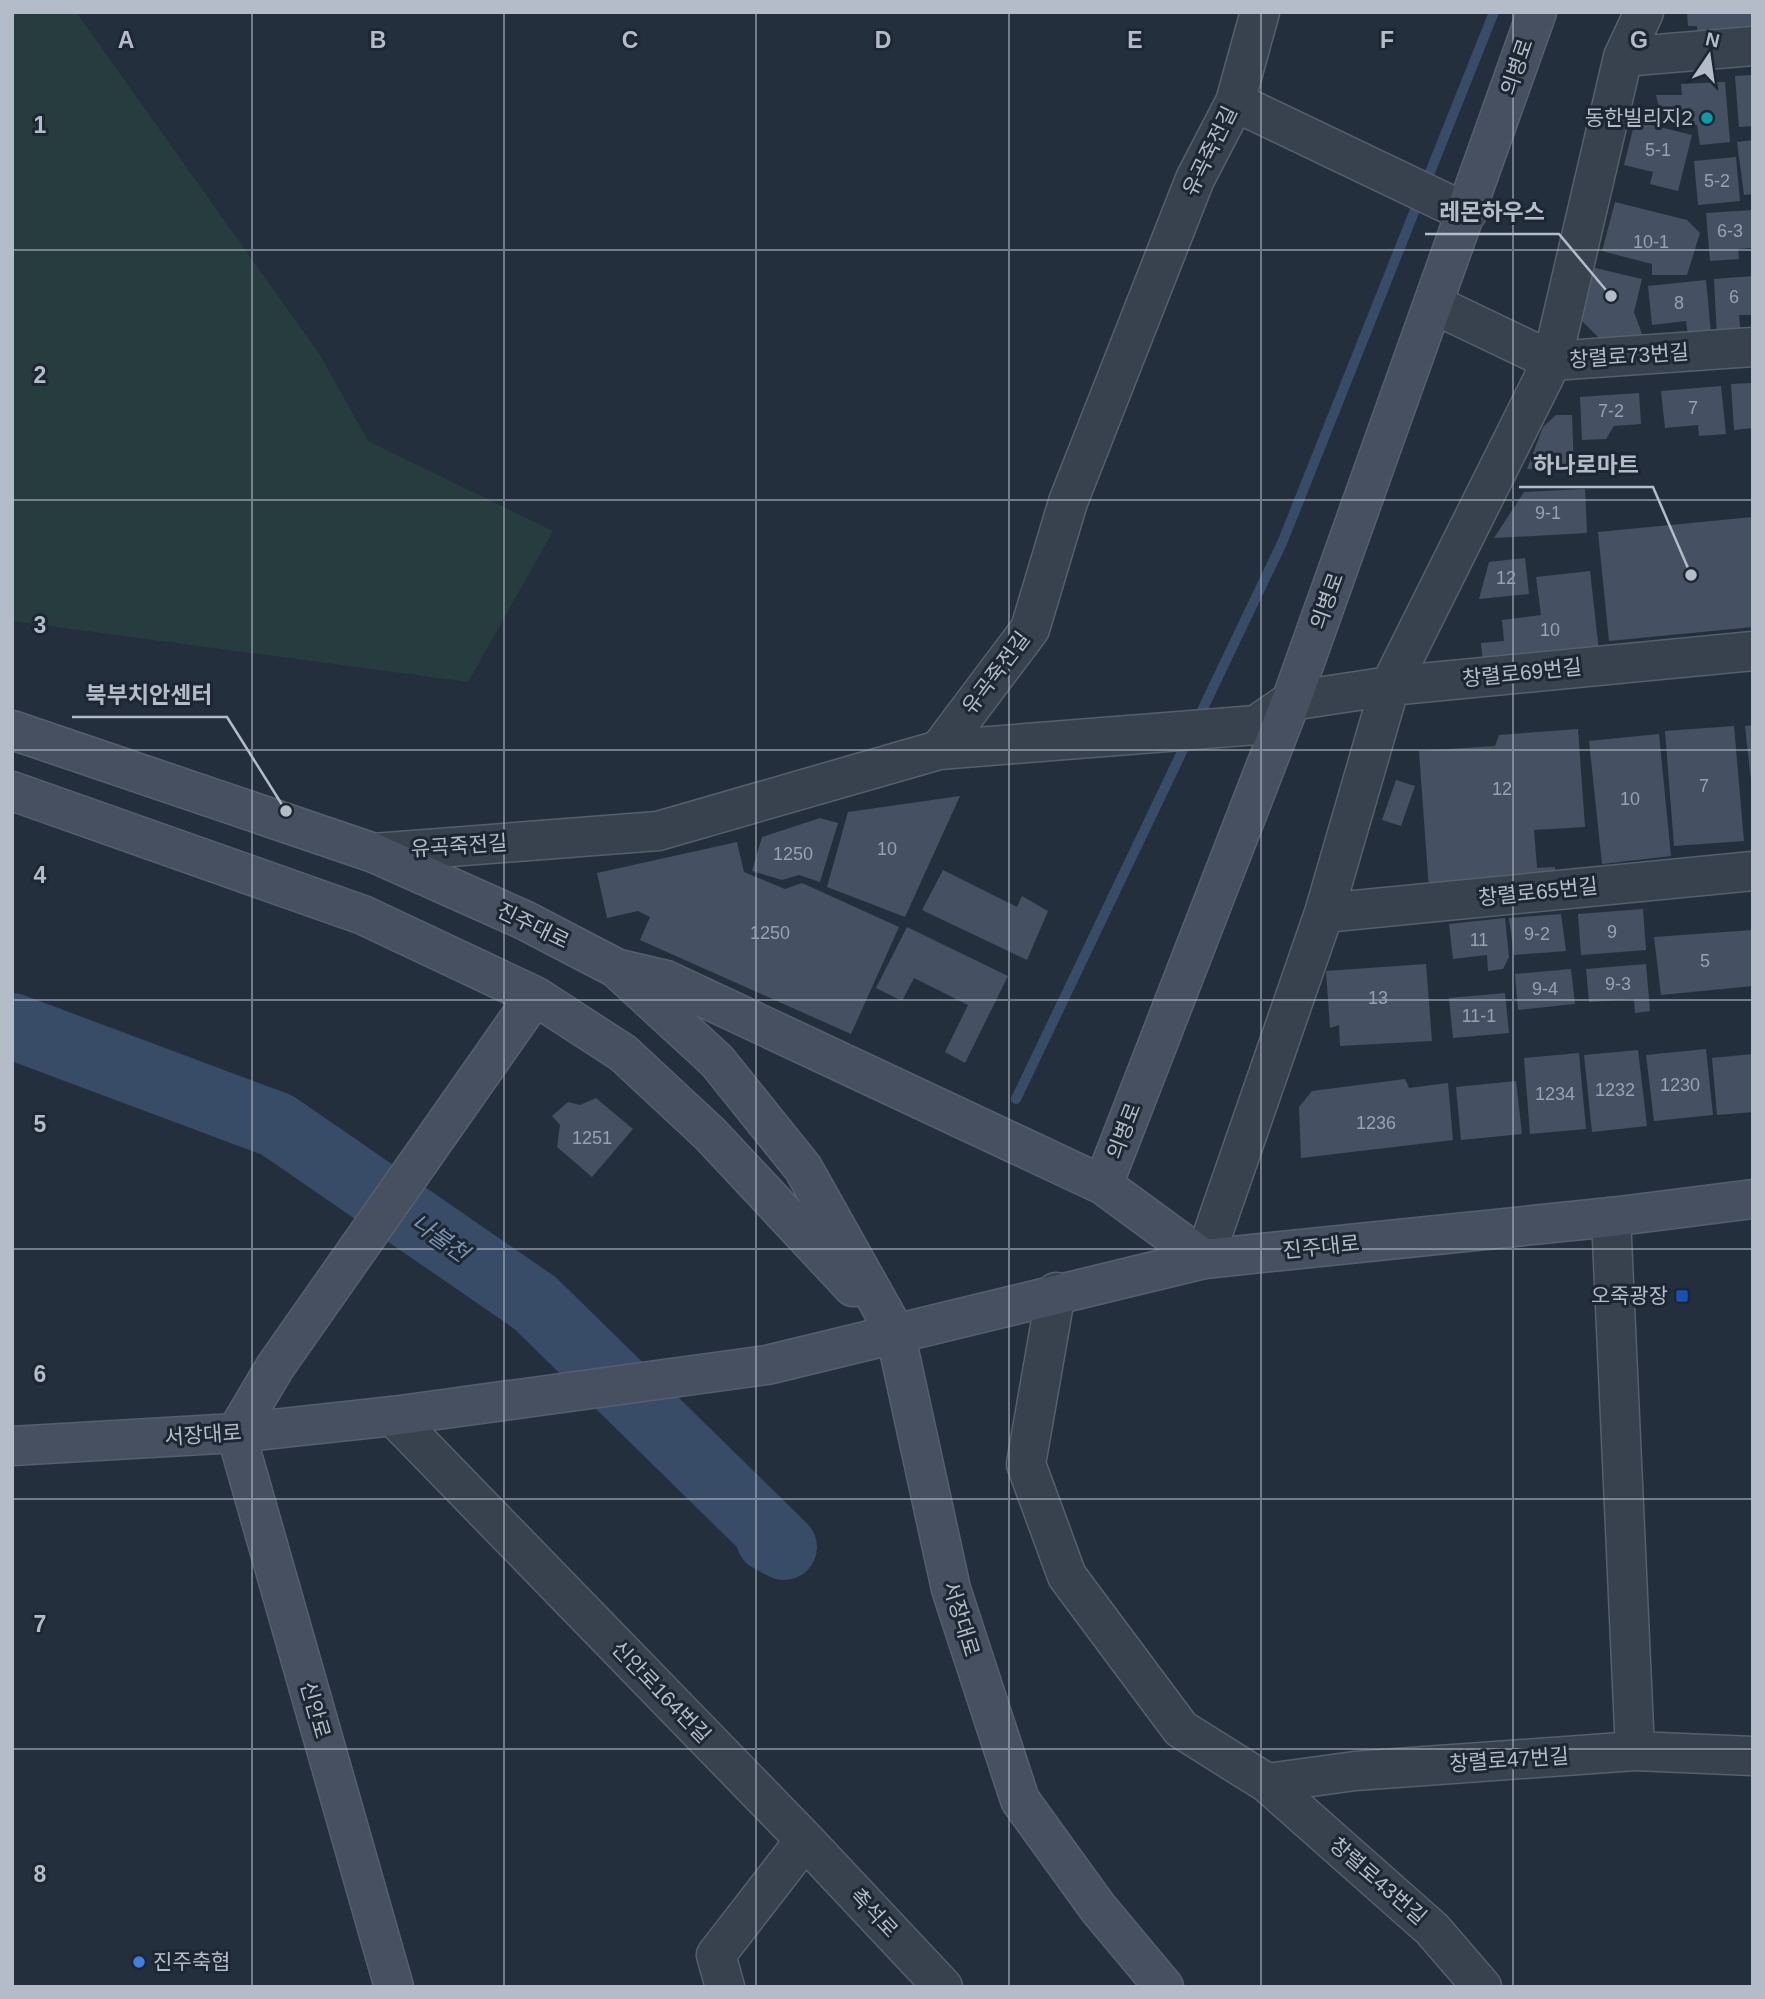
<svg xmlns="http://www.w3.org/2000/svg" width="1765" height="1999" font-family="Arial,'Noto Sans KR',sans-serif">
<style>
.green{fill:#263c3f}
.lines{fill:none;stroke-linecap:round;stroke-linejoin:round}
.stream{stroke:#394c67;stroke-width:10}
.river{stroke:#394c67;stroke-width:66}
.building{fill:#455162}
.street-casing{stroke:#565f6c;stroke-width:41}
.secondary-casing{stroke:#565f6c;stroke-width:41}
.street{stroke:#38414e;stroke-width:38}
.secondary{stroke:#465061;stroke-width:38}
.grid{fill:none;stroke:#b4bcc9;stroke-width:2;stroke-opacity:0.55}
.culture-dot{fill:#0f9aa8;stroke:#1d2633;stroke-width:2.5}
.transit-dot{fill:#1a4fb4;stroke:#1d2633;stroke-width:2.5}
.shop-dot{fill:#3f7fe0;stroke:#1d2633;stroke-width:2.5}
.labels{text-anchor:middle;stroke-width:6;stroke-linejoin:round;paint-order:stroke}
.number-label{font-size:18px;fill:#98a1af}
.street-label{font-size:21px;fill:#b4bcc9;stroke:#1d2633}
.poi-label{font-size:21px;fill:#b4bcc9;stroke:#1d2633;text-anchor:end}
.water-label{font-size:23px;font-style:italic;fill:#7c92b1;stroke:#1d2633}
.grid-label{font-size:23px;text-anchor:middle;font-weight:bold;fill:#b4bcc9;stroke:#1d2633;stroke-width:6;stroke-linejoin:round;paint-order:stroke}
.leader{fill:none;stroke:#b4bcc9;stroke-width:2.5}
.callout-dot{fill:#b4bcc9;stroke:#1d2633;stroke-width:2.5}
.callout-label{font-size:23px;text-anchor:middle;font-weight:bold;fill:#b4bcc9;stroke:#1d2633;stroke-width:6;stroke-linejoin:round;paint-order:stroke}
</style>
<rect width="100%" height="100%" fill="#242f3e"/>
<path class="green" d="M12 12H76L320 355 368 441 553 531 468 682 12 621Z"/>
<g class="lines">
<path class="stream" d="M1196 723 1282 543 1494 12
M1016 1099 1189 737"/>
<path class="river" d="M12 1026 277 1125 535 1303 784 1547 769 1539"/>
</g>
<path class="building" d="M1687 12H1753V39L1698 41 1697 26H1688Z
M1753 75V126L1739 127 1735 76Z
M1725 82 1730 142 1700 145 1697 125 1687 124 1686 110 1660 112 1656 95H1682L1681 84Z
M1635 121 1692 135 1678 191 1650 184 1653 172 1624 165Z
M1753 140V194L1744 195 1737 142Z
M1736 157 1740 201 1698 205 1694 161Z
M1615 202 1687 220 1700 233 1687 275H1652V264L1602 251Z
M1753 210V248L1738 249 1739 259 1710 261 1706 213Z
M1591 267 1642 279 1634 312 1646 345 1608 347 1580 319Z
M1753 276V315H1739L1741 336 1717 338 1714 279Z
M1706 280 1711 333 1688 335 1686 321 1652 325 1648 286Z
M1753 383V428L1734 430 1731 384Z
M1721 386 1726 434 1699 436 1698 425 1665 428 1661 391Z
M1639 393 1641 424 1614 426 1606 439 1582 440 1580 397Z
M1556 415H1572L1574 467 1527 469 1543 427Z
M1585 489 1587 533 1494 538 1524 492Z
M1753 517V627L1609 641 1598 532Z
M1525 558 1529 594 1479 599 1489 562Z
M1590 571 1600 660 1484 673 1481 643 1504 641 1502 620 1541 615 1536 577Z
M1753 725V780H1751L1745 726Z
M1734 726 1744 841 1674 846 1665 731Z
M1578 729 1585 827 1534 830 1537 868 1555 867 1556 882 1429 890 1419 751 1495 746 1499 735Z
M1659 734 1671 856 1602 864 1589 741Z
M1396 780 1415 786 1401 826 1382 820Z
M960 796 905 917 827 887 848 812Z
M820 818 838 823 820 882 799 875 782 880 752 871 762 837Z
M737 842 744 872 785 889 802 883 899 927 851 1034 640 940 650 917 638 911 607 918 597 873Z
M943 870 1017 907 1022 896 1048 911 1027 960 922 910Z
M1643 909 1646 950 1581 955 1578 914Z
M1561 914 1566 951 1514 955 1509 918Z
M1505 918 1509 957 1503 969 1488 971 1487 955 1453 959 1449 924Z
M907 927 1008 976 965 1063 945 1052 968 1005 914 978 902 1001 876 988Z
M1753 930V986L1661 995 1654 937Z
M1426 964 1432 1041 1340 1046 1339 1025 1330 1028 1326 971Z
M1646 964 1650 1011 1635 1013 1634 999 1589 1002 1586 969Z
M1571 969 1575 1004 1518 1010 1515 974Z
M1505 993 1509 1033 1453 1038 1449 998Z
M1706 1049 1713 1115 1654 1121 1646 1055Z
M1638 1050 1647 1126 1592 1132 1584 1055Z
M1579 1053 1586 1129 1530 1134 1524 1058Z
M1753 1054V1112L1717 1115 1712 1058Z
M1405 1079 1409 1088 1448 1083 1453 1140 1301 1158 1299 1107 1312 1091Z
M1516 1081 1522 1134 1461 1140 1456 1087Z
M596 1098 633 1129 592 1177 557 1147 560 1125 552 1116 568 1102 580 1105Z"/>
<g class="lines">
<g class="street-casing">
<path id="street" d="M1623 57 1753 46
M1235 102 1467 213
M1433 304 1552 361 1753 347
M939 750 1030 629 1068 502 1195 179 1235 102 1260 12
M374 853 658 831 939 750 1256 725 1291 701 1390 686 1753 651
M1324 913 1753 871
M1611 1217 1635 1751
M1204 1259 1324 913 1390 686 1552 361 1623 57 1644 12
M1056 1292 1026 1464 1067 1576 1181 1729 1267 1783 1432 1929 1482 1987
M393 1416 805 1840 943 1987
M1267 1783 1355 1771 1635 1751 1753 1756
M725 1987 716 1955 805 1840"/>
</g>
<g class="secondary-casing">
<path id="secondary" d="M12 730 374 853 524 920 616 968 717 1061 803 1168 895 1332 951 1589 1020 1800 1098 1908 1164 1987
M12 791 363 915 535 996 623 1053 710 1134 853 1287
M619 969 666 980 1103 1185 1204 1259
M1103 1185 1291 701 1537 12
M12 1446 236 1433 393 1416 767 1365 1204 1259 1611 1217 1753 1199
M394 1987 236 1433 275 1367 535 996"/>
</g>
<use href="#street" class="street"/>
<use href="#secondary" class="secondary"/>
</g>
<path class="grid" d="M252 12V1987M504 12V1987M756 12V1987M1009 12V1987M1261 12V1987M1513 12V1987M12 250H1753M12 500H1753M12 750H1753M12 1000H1753M12 1249H1753M12 1499H1753M12 1749H1753"/>
<circle class="culture-dot" cx="1707" cy="118" r="7"/>
<rect class="transit-dot" x="1675" y="1289" width="14" height="14" rx="3.5"/>
<circle class="shop-dot" cx="139" cy="1962" r="7"/>
<g class="labels">
<g class="number-label">
<text x="1658" y="156">5-1</text>
<text x="1717" y="187">5-2</text>
<text x="1730" y="237">6-3</text>
<text x="1651" y="248">10-1</text>
<text x="1734" y="303">6</text>
<text x="1679" y="309">8</text>
<text x="1693" y="414">7</text>
<text x="1611" y="417">7-2</text>
<text x="1548" y="519">9-1</text>
<text x="1506" y="584">12</text>
<text x="1550" y="636">10</text>
<text x="1704" y="792">7</text>
<text x="1502" y="795">12</text>
<text x="1630" y="805">10</text>
<text x="887" y="855">10</text>
<text x="793" y="860">1250</text>
<text x="1612" y="938">9</text>
<text x="770" y="939">1250</text>
<text x="1537" y="940">9-2</text>
<text x="1479" y="946">11</text>
<text x="1705" y="967">5</text>
<text x="1618" y="990">9-3</text>
<text x="1545" y="995">9-4</text>
<text x="1378" y="1004">13</text>
<text x="1479" y="1022">11-1</text>
<text x="1680" y="1091">1230</text>
<text x="1615" y="1096">1232</text>
<text x="1555" y="1100">1234</text>
<text x="1376" y="1129">1236</text>
<text x="592" y="1144">1251</text>
</g>
<g class="street-label">
<text transform="translate(1517 67) rotate(-71)" y="7">의병로</text>
<text transform="translate(1210 151) rotate(-64)" y="7">유곡죽전길</text>
<text transform="translate(1629 356) rotate(-4)" y="7">창렬로73번길</text>
<text transform="translate(1327 601) rotate(-70)" y="7">의병로</text>
<text transform="translate(996 673) rotate(-53)" y="7">유곡죽전길</text>
<text transform="translate(1522 673) rotate(-6)" y="7">창렬로69번길</text>
<text transform="translate(459 846) rotate(-4)" y="7">유곡죽전길</text>
<text transform="translate(1538 892) rotate(-6)" y="7">창렬로65번길</text>
<text transform="translate(533 926) rotate(26)" y="7">진주대로</text>
<text transform="translate(1124 1131) rotate(-69)" y="7">의병로</text>
<text transform="translate(1321 1247) rotate(-6)" y="7">진주대로</text>
<text transform="translate(203 1435) rotate(-4)" y="7">서장대로</text>
<text transform="translate(961 1619) rotate(73)" y="7">서장대로</text>
<text transform="translate(661 1692) rotate(46)" y="7">신안로164번길</text>
<text transform="translate(315 1710) rotate(74)" y="7">신안로</text>
<text transform="translate(1509 1760) rotate(-4)" y="7">창렬로47번길</text>
<text transform="translate(1378 1881) rotate(41)" y="7">창렬로43번길</text>
<text transform="translate(874 1913) rotate(47)" y="7">촉석로</text>
</g>
<g class="poi-label">
<text x="1693" y="125">동한빌리지2</text>
<text x="1668" y="1303">오죽광장</text>
<text x="153" y="1969" text-anchor="start">진주축협</text>
</g>
<g class="water-label">
<text transform="translate(440 1238) rotate(35)" y="8">나불천</text>
</g>
</g>
<g class="grid-label">
<text x="126" y="48">A</text>
<text x="378" y="48">B</text>
<text x="630" y="48">C</text>
<text x="883" y="48">D</text>
<text x="1135" y="48">E</text>
<text x="1387" y="48">F</text>
<text x="1639" y="48">G</text>
<text x="40" y="133">1</text>
<text x="40" y="383">2</text>
<text x="40" y="633">3</text>
<text x="40" y="883">4</text>
<text x="40" y="1132">5</text>
<text x="40" y="1382">6</text>
<text x="40" y="1632">7</text>
<text x="40" y="1882">8</text>
</g>
<path class="leader" d="M1611 296L1559 234H1425M1691 575L1653 487H1519M286 811L227 717H72"/>
<g class="callout-dot">
<circle cx="1611" cy="296" r="7"/>
<circle cx="1691" cy="575" r="7"/>
<circle cx="286" cy="811" r="7"/>
</g>
<g class="callout-label">
<text x="1492" y="220">레몬하우스</text>
<text x="1586" y="473">하나로마트</text>
<text x="149" y="703">북부치안센터</text>
</g>
<rect width="1765" height="1999" fill="none" stroke="#b4bcc9" stroke-width="28"/>
<g transform="translate(1709 56) rotate(13)" stroke="#1d2633" stroke-width="5" paint-order="stroke">
<path d="M0-5L12 26L0 18L-12 26Z" fill="#b4bcc9"/>
<text y="-10" font-size="19" font-weight="bold" text-anchor="middle" fill="#b4bcc9">N</text>
</g>
</svg>
